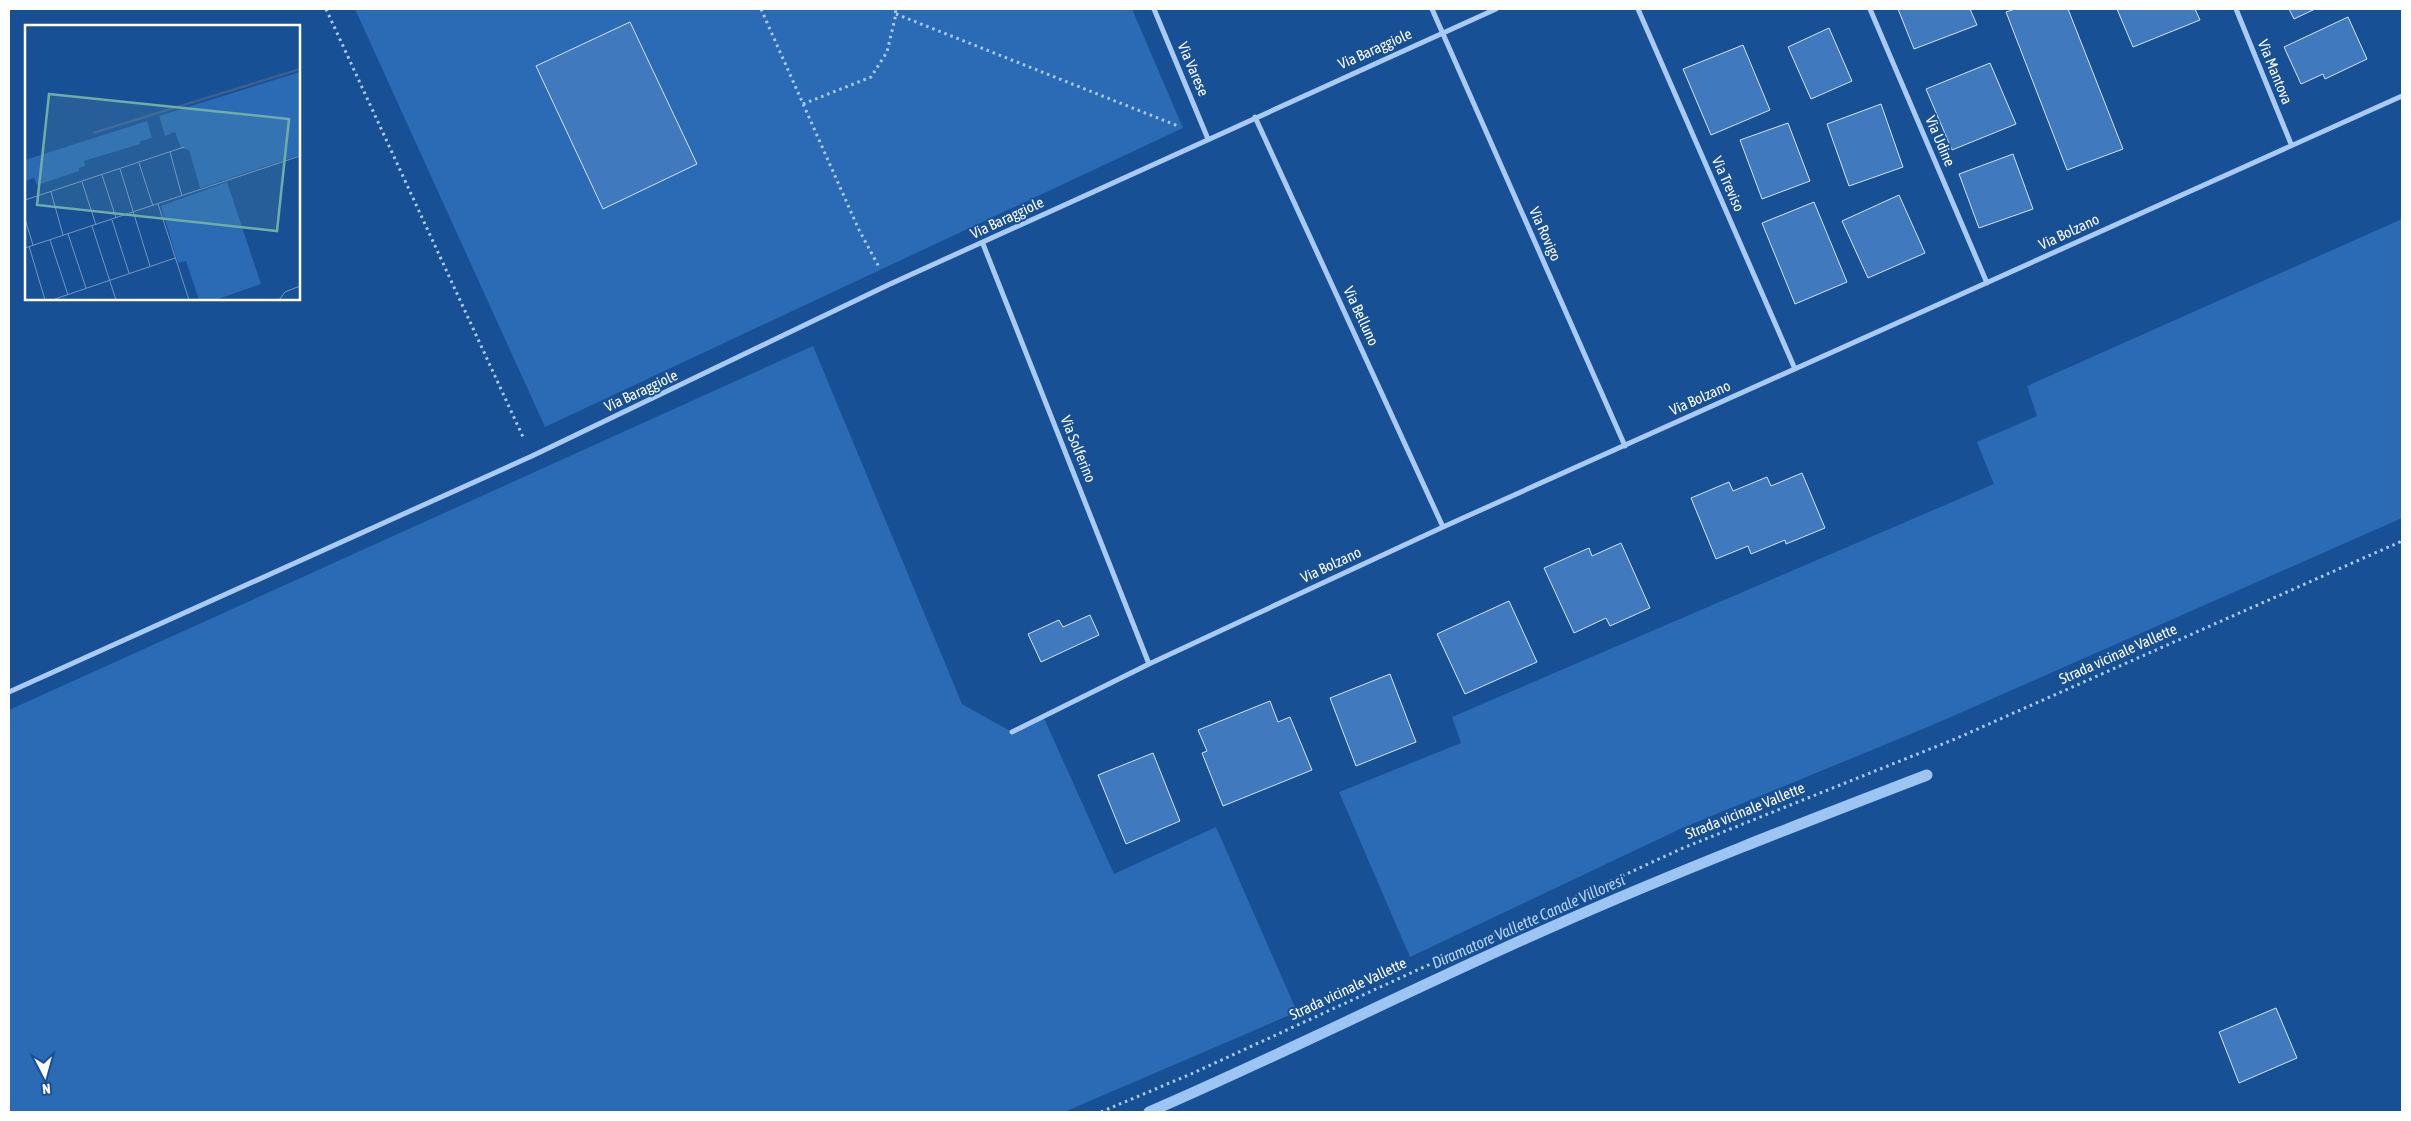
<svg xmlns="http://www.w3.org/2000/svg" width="2411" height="1121" font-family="'Asap Condensed',sans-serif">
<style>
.green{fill:#2b6ab5}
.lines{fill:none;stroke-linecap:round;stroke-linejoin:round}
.stream{stroke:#9dc5f3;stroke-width:11}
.building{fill:#4179be;stroke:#d2e5fc}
.path{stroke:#aacbf1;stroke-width:3;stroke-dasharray:2.5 4;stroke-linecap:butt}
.street{stroke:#aacbf1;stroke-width:5}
.labels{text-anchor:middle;stroke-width:4;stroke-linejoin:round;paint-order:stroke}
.street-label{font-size:15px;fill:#fff;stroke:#185096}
.water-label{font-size:16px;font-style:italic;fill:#b7d5f7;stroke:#185096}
.inset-river{fill:none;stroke:#386093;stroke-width:2.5}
.inset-road{fill:none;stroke:#7496c0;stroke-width:1}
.view{fill:#6fada8;fill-opacity:0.15;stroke:#6fada8;stroke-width:2.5}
.inset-edge{fill:none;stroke:#fff;stroke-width:2.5}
</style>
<rect width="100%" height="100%" fill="#185096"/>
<path class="green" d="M355 9H1132L1183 128 545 427Z
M2402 219V518L1935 724 1680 829 1410 957 1339 792 1461 743 1452 717 1994 484 1977 442 2037 416 2027 386Z
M813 346 962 704 1012 732 1043 716 1114 874 1216 827 1297 1012 1064 1112H9V710Z"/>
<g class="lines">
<path class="stream" d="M1149 1112C1286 1053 1419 985 1556 925 1678 871 1802 823 1927 775"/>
</g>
<path class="building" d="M1898 9H1970L1977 25 1914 49Z
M2015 9H2068L2123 149 2067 170 2006 12Z
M2117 9H2195L2200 20 2133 47Z
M2289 9H2315L2294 19Z
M2348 17 2367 59 2325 79 2323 74 2301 84 2284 47Z
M630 22 697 164 603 209 536 66Z
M1829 28 1852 81 1811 99 1788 47Z
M1743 45 1770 110 1711 135 1683 69Z
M1990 63 2016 124 1952 150 1926 89Z
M1881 104 1903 167 1849 186 1827 124Z
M1788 123 1810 181 1762 199 1740 140Z
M2013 154 2033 209 1979 228 1959 174Z
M1899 195 1925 253 1868 278 1842 221Z
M1814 202 1847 282 1795 304 1762 223Z
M1802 473 1825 528 1786 544 1785 540 1751 554 1748 546 1716 559 1691 498 1729 482 1733 491 1767 477 1771 486Z
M1621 543 1650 608 1610 626 1606 618 1574 633 1544 568 1589 548 1592 556Z
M1509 601 1537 662 1465 694 1437 634Z
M1090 615 1099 635 1041 662 1028 634 1059 620 1063 627Z
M1390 674 1416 742 1356 766 1330 698Z
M1270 701 1278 722 1290 717 1312 770 1223 806 1202 753 1207 751 1198 730Z
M1153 753 1180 821 1126 844 1098 775Z
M2276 1008 2297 1058 2239 1083 2219 1032Z"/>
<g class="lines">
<path class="path" d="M326 9 523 437
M761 9 859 230 879 267
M896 14 1178 126
M803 104 871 77 887 52 896 14 895 9
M1101 1112 1191 1074 1683 848 1955 739 2402 541"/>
<path class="street" d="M1154 9 1208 139
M1432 9 1625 446
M1638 9 1795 369
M1870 9 1987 283
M2236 9 2291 144
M1255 117 1443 527
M983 244 1149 664
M9 692 532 456 888 285 1496 9
M1012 732 1149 664 1443 527 2402 96"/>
</g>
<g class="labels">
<g class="street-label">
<text transform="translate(1375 49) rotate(-24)" y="5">Via Baraggiole</text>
<text transform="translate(1193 69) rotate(67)" y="5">Via Varese</text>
<text transform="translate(2275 72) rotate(68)" y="5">Via Mantova</text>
<text transform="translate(1940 141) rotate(67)" y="5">Via Udine</text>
<text transform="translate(1728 184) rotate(66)" y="5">Via Treviso</text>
<text transform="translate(1007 218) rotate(-25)" y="5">Via Baraggiole</text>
<text transform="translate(2069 232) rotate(-25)" y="5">Via Bolzano</text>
<text transform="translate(1545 234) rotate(66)" y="5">Via Rovigo</text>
<text transform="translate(1361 316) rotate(65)" y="5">Via Belluno</text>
<text transform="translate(641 391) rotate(-25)" y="5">Via Baraggiole</text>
<text transform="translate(1700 398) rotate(-24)" y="5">Via Bolzano</text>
<text transform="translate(1078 449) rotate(68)" y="5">Via Solferino</text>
<text transform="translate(1331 565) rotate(-25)" y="5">Via Bolzano</text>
<text transform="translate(2118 654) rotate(-24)" y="5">Strada vicinale Vallette</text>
<text transform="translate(1745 811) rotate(-22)" y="5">Strada vicinale Vallette</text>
<text transform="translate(1348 989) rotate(-25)" y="5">Strada vicinale Vallette</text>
</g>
<g class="water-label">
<text transform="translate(1528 921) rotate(-24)" y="6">Diramatore Vallette Canale Villoresi</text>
</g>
</g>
<g transform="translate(25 25)">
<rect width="275" height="275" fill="#185096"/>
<path d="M275 47V130L175 163 164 125 156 123 150 107 140 111 134 91ZM122 96 127 113 115 116V119L59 136 60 141 54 143V146L12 160 9 153 0 156V135ZM202 157 236 259 190 275H174L161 236 153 238 136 181Z" fill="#2b6ab5"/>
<path class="inset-river" d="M68 108 275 44"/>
<path class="inset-road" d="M145 127 157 171M114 138 128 181M95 144 125 241M77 150 91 193M57 157 71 200M26 167 38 210M0 175 159 122M133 179 164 275M0 194 8 220M87 195 104 248M67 201 91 275M43 209 61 263M25 215 43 270M4 221 20 275M0 223 275 131M27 275 150 233M254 275 260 267 275 261"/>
<path class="view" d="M24 69 264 94 252 206 12 180Z"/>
<rect width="275" height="275" class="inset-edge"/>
</g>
<rect width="2411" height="1121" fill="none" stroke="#ffffff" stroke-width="20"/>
<g transform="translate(45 1076) rotate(174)" stroke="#185096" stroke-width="4" paint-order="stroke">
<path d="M0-4L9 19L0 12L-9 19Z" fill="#ffffff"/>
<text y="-8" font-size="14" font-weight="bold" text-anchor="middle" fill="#ffffff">N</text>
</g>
</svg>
